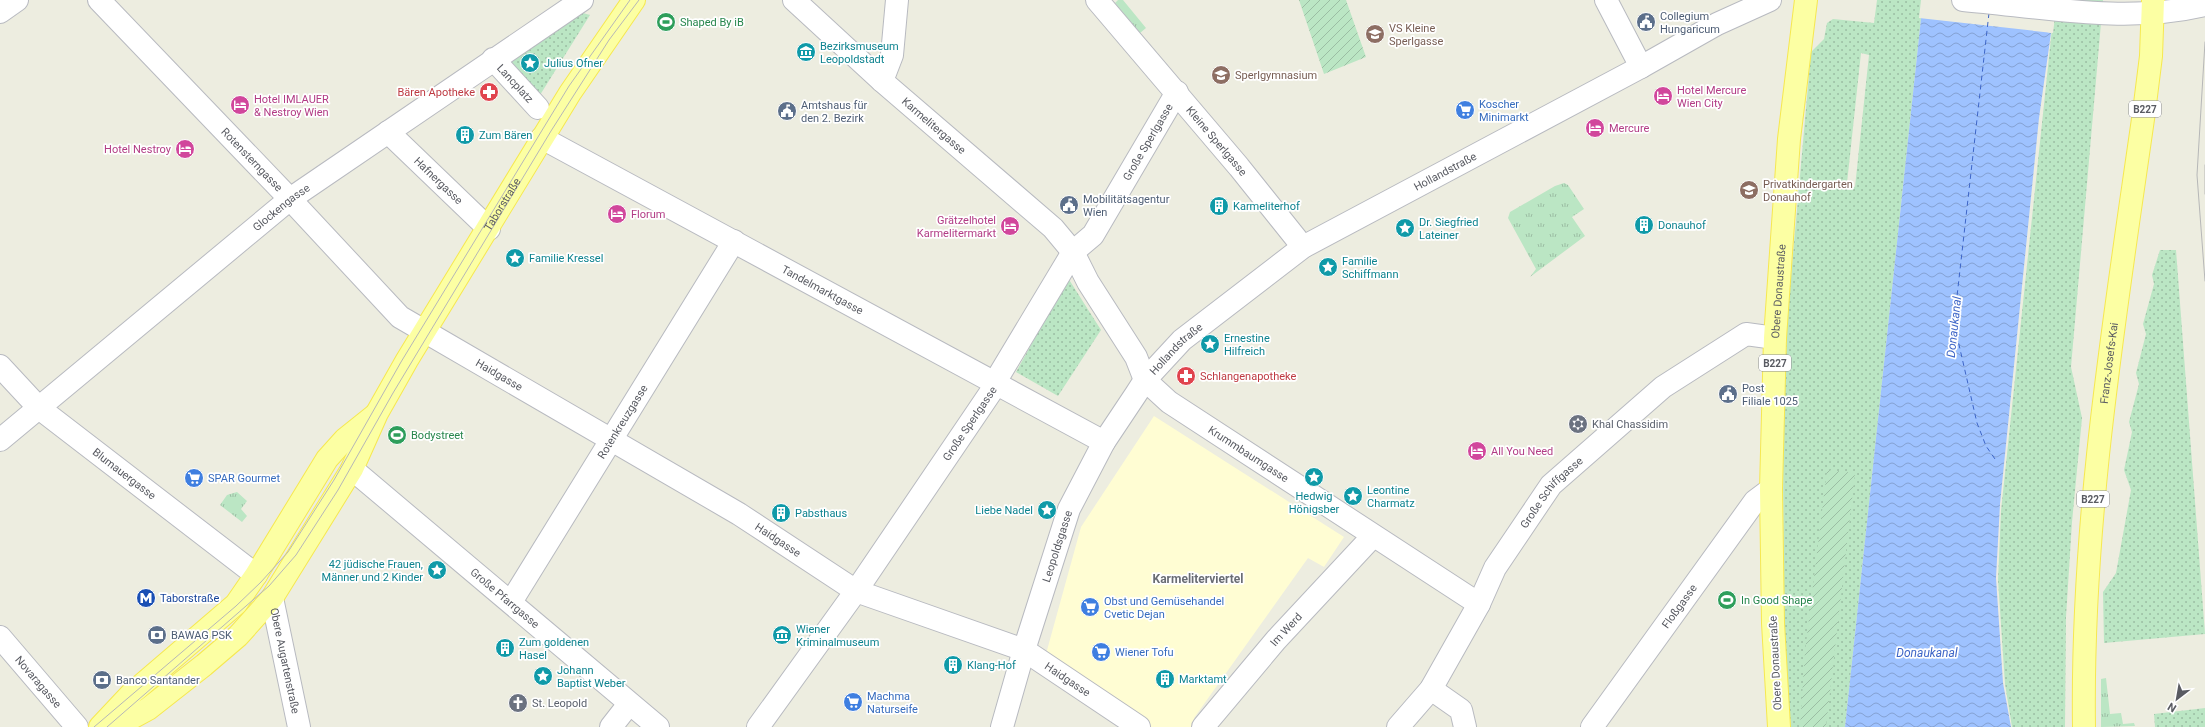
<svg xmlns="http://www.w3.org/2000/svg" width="2205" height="727" font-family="Roboto,sans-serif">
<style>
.commercial{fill:#fffdd3}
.grass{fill:url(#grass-tufts)}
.park{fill:url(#park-dots);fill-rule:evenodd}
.garden{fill:url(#garden-furrows)}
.water{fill:url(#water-waves)}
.pier{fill:#edede0}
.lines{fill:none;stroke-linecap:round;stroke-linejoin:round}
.ferry{stroke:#3d65c7;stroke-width:1;stroke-dasharray:5 4;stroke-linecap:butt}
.minor-casing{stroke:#b8bac0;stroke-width:24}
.major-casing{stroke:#f6e850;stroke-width:24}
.minor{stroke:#fff;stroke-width:22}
.major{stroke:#fcffa3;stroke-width:22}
.tram{stroke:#b6b7b7;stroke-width:1}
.labels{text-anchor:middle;stroke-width:3.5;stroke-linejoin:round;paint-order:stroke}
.shield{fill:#fff;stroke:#8b8c91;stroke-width:1}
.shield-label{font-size:10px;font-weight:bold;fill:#595b62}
.service-label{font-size:11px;fill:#4e5e75;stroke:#fff;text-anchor:start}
.leisure-label{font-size:11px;fill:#27864d;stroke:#fff;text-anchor:start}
.education-label{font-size:11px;fill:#785e54;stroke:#fff;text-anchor:start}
.culture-label{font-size:11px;fill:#0d838f;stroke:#fff;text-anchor:start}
.street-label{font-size:11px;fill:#595b62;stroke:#fff}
.hotel-label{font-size:11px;fill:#b23c85;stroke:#fff;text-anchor:start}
.health-label{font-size:11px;fill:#be3a42;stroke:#fff;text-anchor:end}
.shop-label{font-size:11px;fill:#366cbe;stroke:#fff;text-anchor:start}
.worship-label{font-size:11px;fill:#5b616d;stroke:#fff;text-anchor:start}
.transit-label{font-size:11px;fill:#164399;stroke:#fff;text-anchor:start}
.water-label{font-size:12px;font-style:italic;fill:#3d65c7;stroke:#fff}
.neighbourhood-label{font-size:12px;font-weight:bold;fill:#6a6d74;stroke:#fff}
</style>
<defs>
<pattern id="grass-tufts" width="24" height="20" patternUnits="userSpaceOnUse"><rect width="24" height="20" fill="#bbe6c4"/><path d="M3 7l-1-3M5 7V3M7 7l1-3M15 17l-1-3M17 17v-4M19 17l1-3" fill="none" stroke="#9bbda3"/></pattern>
<pattern id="park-dots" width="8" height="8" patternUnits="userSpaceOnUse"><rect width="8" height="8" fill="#bbe6c4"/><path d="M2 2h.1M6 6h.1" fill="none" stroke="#9bbda3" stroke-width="1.8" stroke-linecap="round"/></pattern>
<pattern id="garden-furrows" width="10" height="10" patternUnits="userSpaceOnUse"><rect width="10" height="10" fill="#bbe6c4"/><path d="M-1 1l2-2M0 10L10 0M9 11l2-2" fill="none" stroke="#9bbda3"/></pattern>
<pattern id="water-waves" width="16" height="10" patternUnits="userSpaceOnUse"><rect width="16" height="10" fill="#9ec2ff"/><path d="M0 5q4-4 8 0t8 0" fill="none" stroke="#84a1d2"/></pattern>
</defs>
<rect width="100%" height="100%" fill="#edede0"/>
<path class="commercial" d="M1154 416 1344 537 1324 567 1308 558 1194 718 1204 727H1119L1041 672 1081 527Z"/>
<path class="grass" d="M1118 0H1123L1146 28 1140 33 1115 3Z
M1564 183 1568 185 1584 209 1572 217 1585 236 1530 277 1536 269 1508 218 1510 212 1555 186Z
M237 492 247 501 241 509 247 516 242 522 220 505 227 495Z
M2106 678 2110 714 2121 713 2123 724 2134 723 2135 726 2101 727V679Z"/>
<path class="park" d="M1877 0H1923L1845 727H1791L1784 651 1783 445 1787 322 1811 52 1824 39 1827 23 1833 19 1874 23ZM1861 53 1869 55 1855 187 1847 183Z
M2055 0H2103L2071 367 2082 418 2072 522 2066 617 2065 727H2012L2005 684 1998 580 2001 511Z
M583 13 590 15 540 95 508 63Z
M2160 250H2176L2205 634 2104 643 2103 592 2116 573 2131 490 2124 470 2132 432 2129 422 2139 384 2136 373 2146 334 2143 324 2154 284 2152 275Z
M1068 278 1101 330 1058 396 1016 372Z
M2205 708V727H2155L2154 714Z"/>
<path class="garden" d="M1299 0H1346L1366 57 1324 74Z
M1827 470 1855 473 1826 727H1800L1805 652Z"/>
<path class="water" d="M1923 0 2051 33 2039 118 2000 504 1996 578 2003 683 2011 727H1845Z"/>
<path class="pier" d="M1921 0H2057L2053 33 1919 18Z"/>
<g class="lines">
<path class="ferry" d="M1989 13 1954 323 1977 423 1986 446 1995 459"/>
<g class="minor-casing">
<g id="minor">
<path id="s1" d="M99 0 290 199 400 317 739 514 856 591 1024 650 1139 727"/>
<path id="s2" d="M794 0 882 81 1053 228 1073 252 1088 282 1136 357 1145 380 1169 402 1479 604"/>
<path id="s3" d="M1097 0 1239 167 1303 247"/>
<path d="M1606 0 1641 67"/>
<path d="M1963 0C2043 7 2127 24 2205 5"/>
<path d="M0 12 17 0"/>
<path id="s4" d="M493 59 538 108"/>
<path d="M882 81 892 55 897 0"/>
<path id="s5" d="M388 132 489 229"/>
<path id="s6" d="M542 138 1104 442"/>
<path id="s7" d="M0 366 39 408 256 575"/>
<path id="s8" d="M0 440 290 199 582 0"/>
<path id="s9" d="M352 469 658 727"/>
<path id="s10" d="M272 598 299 727"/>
<path id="s11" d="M511 602 734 241"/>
<path id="s12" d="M0 637 77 727"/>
<path d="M1431 689 1461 710 1465 727"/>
<path d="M611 727 629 704"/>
<path id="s13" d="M758 727 856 591 997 383 998 377 1073 252 1093 235 1177 92"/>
<path id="s14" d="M1002 727 1024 650 1069 509 1104 442 1136 394 1145 380 1182 340 1303 247 1641 67 1717 24 1770 0"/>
<path id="s15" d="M1203 727 1276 640 1373 536"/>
<path id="s16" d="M1398 727 1431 689 1479 604 1495 568 1551 485 1663 387 1746 334 1775 338"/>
<path id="s17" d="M1592 727 1755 501 1771 489"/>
</g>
</g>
<g class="major-casing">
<g id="major">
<path d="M100 727 131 694 236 604 256 575 327 459 345 439 375 415"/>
<path id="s18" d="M115 727 148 709 204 665 238 636 272 598 352 469 377 413 407 360 570 93 634 0"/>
<path id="s19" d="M1779 727 1773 623 1771 489 1775 338 1789 139 1806 0"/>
<path id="s20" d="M2084 727C2081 520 2115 316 2144 112L2151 56 2153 0"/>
</g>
</g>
<use href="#minor" class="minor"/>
<use href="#major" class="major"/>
<path class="tram" d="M2205 42 2197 175 2205 281
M2205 165V194
M94 727 236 606 261 582 288 552 334 480 401 362 569 86 630 0
M107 727 269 586 296 555 338 490 393 393 551 131 609 40 639 0"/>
</g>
<defs>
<g id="stadium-disc" transform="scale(1)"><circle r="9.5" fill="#2e9e5b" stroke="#fff"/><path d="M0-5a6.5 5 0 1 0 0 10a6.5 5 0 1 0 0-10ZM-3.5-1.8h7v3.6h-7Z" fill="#fff"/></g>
<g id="civic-disc" transform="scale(1)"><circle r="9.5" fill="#5c6f8a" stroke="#fff"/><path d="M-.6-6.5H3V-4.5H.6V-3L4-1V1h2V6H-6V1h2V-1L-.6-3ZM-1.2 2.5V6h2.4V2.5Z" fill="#fff"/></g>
<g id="school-disc" transform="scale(1)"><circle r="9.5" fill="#8d6e63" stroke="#fff"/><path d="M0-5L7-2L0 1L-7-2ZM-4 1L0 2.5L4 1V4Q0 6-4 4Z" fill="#fff"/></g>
<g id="museum-disc" transform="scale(1)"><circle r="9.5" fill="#0f9aa8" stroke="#fff"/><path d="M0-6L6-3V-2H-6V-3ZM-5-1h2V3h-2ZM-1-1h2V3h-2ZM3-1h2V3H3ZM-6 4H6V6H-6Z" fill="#fff"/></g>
<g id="sight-disc" transform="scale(1)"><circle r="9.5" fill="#0f9aa8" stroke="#fff"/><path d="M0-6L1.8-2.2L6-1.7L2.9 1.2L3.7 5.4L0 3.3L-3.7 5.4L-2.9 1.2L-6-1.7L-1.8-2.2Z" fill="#fff"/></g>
<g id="pharmacy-disc" transform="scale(1)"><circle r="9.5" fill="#e0444e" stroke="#fff"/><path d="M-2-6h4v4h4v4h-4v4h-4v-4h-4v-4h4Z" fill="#fff"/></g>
<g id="hotel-disc" transform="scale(1)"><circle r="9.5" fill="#d1479c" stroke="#fff"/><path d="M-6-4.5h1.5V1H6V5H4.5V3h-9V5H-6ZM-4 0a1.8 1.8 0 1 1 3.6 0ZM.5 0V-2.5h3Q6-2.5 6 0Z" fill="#fff"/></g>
<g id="supermarket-disc" transform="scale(1)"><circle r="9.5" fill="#3f7fe0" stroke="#fff"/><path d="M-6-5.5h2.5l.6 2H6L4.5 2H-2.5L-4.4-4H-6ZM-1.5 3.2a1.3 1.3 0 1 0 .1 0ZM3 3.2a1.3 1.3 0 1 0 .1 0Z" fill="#fff"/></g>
<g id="building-disc" transform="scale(1)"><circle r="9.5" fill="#0f9aa8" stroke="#fff"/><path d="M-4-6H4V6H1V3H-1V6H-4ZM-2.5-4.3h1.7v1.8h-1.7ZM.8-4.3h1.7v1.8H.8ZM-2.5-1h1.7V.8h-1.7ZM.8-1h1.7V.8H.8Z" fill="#fff"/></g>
<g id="synagogue-disc" transform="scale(1)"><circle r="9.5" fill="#6b7280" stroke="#fff"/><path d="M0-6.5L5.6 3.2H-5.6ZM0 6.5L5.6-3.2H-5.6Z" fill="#fff"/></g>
<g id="metro-disc" transform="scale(1)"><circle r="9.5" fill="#1a4fb4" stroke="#fff"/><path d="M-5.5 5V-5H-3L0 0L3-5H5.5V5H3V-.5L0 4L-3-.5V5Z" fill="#fff"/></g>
<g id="bank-disc" transform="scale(1)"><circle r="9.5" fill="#5c6f8a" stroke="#fff"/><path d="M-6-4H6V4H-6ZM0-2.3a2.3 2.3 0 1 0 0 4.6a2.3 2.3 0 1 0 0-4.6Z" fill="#fff"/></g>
<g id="church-disc" transform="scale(1)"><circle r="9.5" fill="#6b7280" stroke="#fff"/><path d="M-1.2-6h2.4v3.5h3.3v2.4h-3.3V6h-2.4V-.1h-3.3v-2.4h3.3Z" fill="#fff"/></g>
</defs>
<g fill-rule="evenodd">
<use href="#stadium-disc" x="666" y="22"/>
<use href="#civic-disc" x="1646" y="22"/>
<use href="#school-disc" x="1375" y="34"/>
<use href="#museum-disc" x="806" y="52"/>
<use href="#sight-disc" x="530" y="63"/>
<use href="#school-disc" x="1221" y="75"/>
<use href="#pharmacy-disc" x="489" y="92"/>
<use href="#hotel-disc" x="1663" y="96"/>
<use href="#hotel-disc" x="240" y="105"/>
<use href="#supermarket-disc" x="1465" y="110"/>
<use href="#civic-disc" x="787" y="111"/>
<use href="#hotel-disc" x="1595" y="128"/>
<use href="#building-disc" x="465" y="135"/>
<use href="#hotel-disc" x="185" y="149"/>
<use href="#school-disc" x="1749" y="190"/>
<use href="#civic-disc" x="1069" y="205"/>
<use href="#building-disc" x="1219" y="206"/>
<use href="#hotel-disc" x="617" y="214"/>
<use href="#building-disc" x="1644" y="225"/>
<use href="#hotel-disc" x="1010" y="226"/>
<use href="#sight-disc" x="1405" y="228"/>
<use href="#sight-disc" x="515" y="258"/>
<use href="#sight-disc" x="1328" y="267"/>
<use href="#sight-disc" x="1210" y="344"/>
<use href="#pharmacy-disc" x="1186" y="376"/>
<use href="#civic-disc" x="1728" y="394"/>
<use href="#synagogue-disc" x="1578" y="424"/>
<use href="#stadium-disc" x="397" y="435"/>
<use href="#hotel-disc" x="1477" y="451"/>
<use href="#sight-disc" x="1314" y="477"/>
<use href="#supermarket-disc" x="194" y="478"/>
<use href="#sight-disc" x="1353" y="496"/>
<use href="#sight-disc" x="1047" y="510"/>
<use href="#building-disc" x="781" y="513"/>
<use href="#sight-disc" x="437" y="570"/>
<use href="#metro-disc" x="146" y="598"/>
<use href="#stadium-disc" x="1727" y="600"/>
<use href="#supermarket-disc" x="1090" y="607"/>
<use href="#bank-disc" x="157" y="635"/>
<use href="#museum-disc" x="782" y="635"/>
<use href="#building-disc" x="505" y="648"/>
<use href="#supermarket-disc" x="1101" y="652"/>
<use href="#building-disc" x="953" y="665"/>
<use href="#sight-disc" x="543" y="676"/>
<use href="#building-disc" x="1165" y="679"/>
<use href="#bank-disc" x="102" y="680"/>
<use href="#supermarket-disc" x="853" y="702"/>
<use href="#church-disc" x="518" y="703"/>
</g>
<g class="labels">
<g class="shield">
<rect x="2129" y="101" width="32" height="16" rx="3"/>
<rect x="1759" y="355" width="32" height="16" rx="3"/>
<rect x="2077" y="491" width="32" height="16" rx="3"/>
</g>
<g class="shield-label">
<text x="2145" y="113">B227</text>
<text x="1775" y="367">B227</text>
<text x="2093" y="503">B227</text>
</g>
<g class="service-label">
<text x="1660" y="20">Collegium<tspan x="1660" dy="13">Hungaricum</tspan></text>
<text x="801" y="109">Amtshaus für<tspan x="801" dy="13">den 2. Bezirk</tspan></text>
<text x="1083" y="203">Mobilitätsagentur<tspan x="1083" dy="13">Wien</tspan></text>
<text x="1742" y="392">Post<tspan x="1742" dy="13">Filiale 1025</tspan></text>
<text x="171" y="639">BAWAG PSK</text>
<text x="116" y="684">Banco Santander</text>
</g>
<g class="leisure-label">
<text x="680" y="26">Shaped By iB</text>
<text x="411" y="439">Bodystreet</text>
<text x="1741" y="604">In Good Shape</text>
</g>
<g class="education-label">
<text x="1389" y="32">VS Kleine<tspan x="1389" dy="13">Sperlgasse</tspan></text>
<text x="1235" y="79">Sperlgymnasium</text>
<text x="1763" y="188">Privatkindergarten<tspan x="1763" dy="13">Donauhof</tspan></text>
</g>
<g class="culture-label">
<text x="820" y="50">Bezirksmuseum<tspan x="820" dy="13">Leopoldstadt</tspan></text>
<text x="544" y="67">Julius Ofner</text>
<text x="479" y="139">Zum Bären</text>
<text x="1233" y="210">Karmeliterhof</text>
<text x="1419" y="226">Dr. Siegfried<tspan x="1419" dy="13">Lateiner</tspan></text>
<text x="1658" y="229">Donauhof</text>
<text x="529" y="262">Familie Kressel</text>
<text x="1342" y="265">Familie<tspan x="1342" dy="13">Schiffmann</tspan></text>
<text x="1224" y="342">Ernestine<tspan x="1224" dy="13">Hilfreich</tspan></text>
<text x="1367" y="494">Leontine<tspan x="1367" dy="13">Charmatz</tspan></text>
<text x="1314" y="500" text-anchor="middle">Hedwig<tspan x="1314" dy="13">Hönigsber</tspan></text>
<text x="1033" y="514" text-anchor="end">Liebe Nadel</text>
<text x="795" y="517">Pabsthaus</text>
<text x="423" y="568" text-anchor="end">42 jüdische Frauen,<tspan x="423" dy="13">Männer und 2 Kinder</tspan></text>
<text x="796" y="633">Wiener<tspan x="796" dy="13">Kriminalmuseum</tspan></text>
<text x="519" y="646">Zum goldenen<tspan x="519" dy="13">Hasel</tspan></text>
<text x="967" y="669">Klang-Hof</text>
<text x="557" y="674">Johann<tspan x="557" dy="13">Baptist Weber</tspan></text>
<text x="1179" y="683">Marktamt</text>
</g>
<g class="street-label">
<text dy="4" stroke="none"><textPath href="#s4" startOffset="33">Lancplatz</textPath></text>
<text dy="4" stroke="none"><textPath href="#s2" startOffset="188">Karmelitergasse</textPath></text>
<text dy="4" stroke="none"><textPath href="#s3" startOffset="185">Kleine Sperlgasse</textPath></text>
<text dy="4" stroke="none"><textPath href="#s13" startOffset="705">Große Sperlgasse</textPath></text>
<text dy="4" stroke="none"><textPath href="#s1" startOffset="221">Rotensterngasse</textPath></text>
<text dy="4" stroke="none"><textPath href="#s14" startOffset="746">Hollandstraße</textPath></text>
<text dy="4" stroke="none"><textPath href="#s5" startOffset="70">Hafnergasse</textPath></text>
<text dy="4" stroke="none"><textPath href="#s18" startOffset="661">Taborstraße</textPath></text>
<text dy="4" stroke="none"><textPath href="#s8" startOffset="365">Glockengasse</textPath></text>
<text dy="4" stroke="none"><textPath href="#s6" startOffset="319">Tandelmarktgasse</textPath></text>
<text dy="4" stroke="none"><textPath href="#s19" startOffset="436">Obere Donaustraße</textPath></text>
<text dy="4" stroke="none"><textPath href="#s14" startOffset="422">Hollandstraße</textPath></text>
<text dy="4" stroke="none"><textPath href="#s20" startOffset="365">Franz-Josefs-Kai</textPath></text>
<text dy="4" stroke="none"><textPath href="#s1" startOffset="552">Haidgasse</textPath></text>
<text dy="4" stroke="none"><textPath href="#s11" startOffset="212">Rotenkreuzgasse</textPath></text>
<text dy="4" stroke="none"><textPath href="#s13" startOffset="370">Große Sperlgasse</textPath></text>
<text dy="4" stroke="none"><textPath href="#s2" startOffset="651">Krummbaumgasse</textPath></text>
<text dy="4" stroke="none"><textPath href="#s7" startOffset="165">Blumauergasse</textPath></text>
<text dy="4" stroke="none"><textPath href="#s16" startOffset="282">Große Schiffgasse</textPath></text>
<text dy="4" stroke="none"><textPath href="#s1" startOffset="876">Haidgasse</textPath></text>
<text dy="4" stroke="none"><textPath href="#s14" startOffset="189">Leopoldsgasse</textPath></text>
<text dy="4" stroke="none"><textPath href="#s9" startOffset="200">Große Pfarrgasse</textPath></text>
<text dy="4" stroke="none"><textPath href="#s17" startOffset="149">Floßgasse</textPath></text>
<text dy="4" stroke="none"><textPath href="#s15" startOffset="128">Im Werd</textPath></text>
<text dy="4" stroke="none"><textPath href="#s10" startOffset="64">Obere Augartenstraße</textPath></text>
<text transform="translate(1775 663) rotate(-93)" y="4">Obere Donaustraße</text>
<text dy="4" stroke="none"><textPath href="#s1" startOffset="1200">Haidgasse</textPath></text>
<text dy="4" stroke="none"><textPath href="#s12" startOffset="59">Novaragasse</textPath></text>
</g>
<g class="hotel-label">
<text x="1677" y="94">Hotel Mercure<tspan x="1677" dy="13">Wien City</tspan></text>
<text x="254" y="103">Hotel IMLAUER<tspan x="254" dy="13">&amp; Nestroy Wien</tspan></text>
<text x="1609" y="132">Mercure</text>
<text x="171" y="153" text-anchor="end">Hotel Nestroy</text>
<text x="631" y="218">Florum</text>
<text x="996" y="224" text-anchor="end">Grätzelhotel<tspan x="996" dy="13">Karmelitermarkt</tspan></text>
<text x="1491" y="455">All You Need</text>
</g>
<g class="health-label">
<text x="475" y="96">Bären Apotheke</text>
<text x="1200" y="380" text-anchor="start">Schlangenapotheke</text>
</g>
<g class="shop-label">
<text x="1479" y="108">Koscher<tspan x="1479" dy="13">Minimarkt</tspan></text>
<text x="208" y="482">SPAR Gourmet</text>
<text x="1104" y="605">Obst und Gemüsehandel<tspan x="1104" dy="13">Cvetic Dejan</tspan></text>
<text x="1115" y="656">Wiener Tofu</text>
<text x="867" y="700">Machma<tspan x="867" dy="13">Naturseife</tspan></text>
</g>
<g class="worship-label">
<text x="1592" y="428">Khal Chassidim</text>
<text x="532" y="707">St. Leopold</text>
</g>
<g class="transit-label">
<text x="160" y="602">Taborstraße</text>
</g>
<g class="water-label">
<text transform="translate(1954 327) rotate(-84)" y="4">Donaukanal</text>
<text x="1927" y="657">Donaukanal</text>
</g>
<g class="neighbourhood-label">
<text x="1198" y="583">Karmeliterviertel</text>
</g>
</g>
<g transform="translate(2177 699) rotate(211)" stroke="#ffffff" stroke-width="3" paint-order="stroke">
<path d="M0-3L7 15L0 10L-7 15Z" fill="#595b62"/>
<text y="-6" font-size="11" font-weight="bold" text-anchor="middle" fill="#595b62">N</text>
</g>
</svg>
